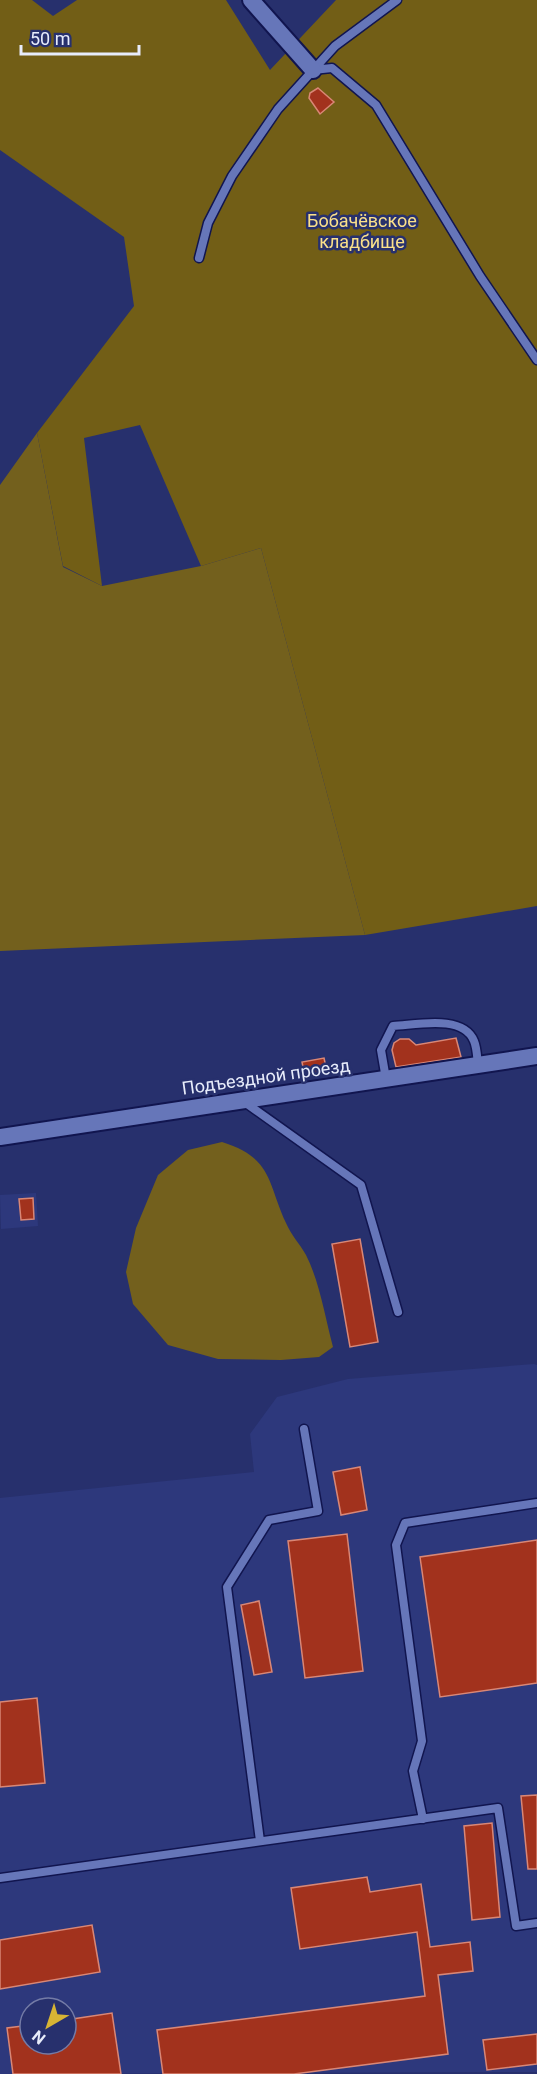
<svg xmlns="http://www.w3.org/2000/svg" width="537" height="2074" font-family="Roboto,sans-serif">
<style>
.built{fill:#2d387c;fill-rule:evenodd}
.green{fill:#73601d}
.forest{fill:#725e16}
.building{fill:#a2321d;stroke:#d98776;stroke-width:1.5}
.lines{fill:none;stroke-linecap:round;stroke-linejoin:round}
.lane-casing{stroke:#11154f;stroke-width:11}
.street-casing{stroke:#11154f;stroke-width:20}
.lane{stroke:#6676b9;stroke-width:8}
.street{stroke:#6676b9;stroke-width:16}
.labels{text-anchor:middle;stroke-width:5;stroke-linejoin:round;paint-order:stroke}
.park-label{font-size:18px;fill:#fae08a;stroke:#27306d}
.street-label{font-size:18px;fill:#e7ecfb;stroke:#27306d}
</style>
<rect width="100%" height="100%" fill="#27306d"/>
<path class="built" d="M36 1193 38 1226 1 1229 0 1195Z
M534 1364 537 1365V2072L0 2074V1498L254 1472 250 1434 277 1397 348 1379ZM30 2008H66V2044H30Z"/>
<path class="green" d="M37 433 63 567 102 586 201 566 261 548 365 935 0 951V485Z
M222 1142C273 1158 267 1182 286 1223 291 1235 300 1244 306 1255 320 1283 325 1317 333 1347L319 1357 281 1360 218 1359 168 1345 133 1304 126 1272 136 1228 158 1175 188 1150Z"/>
<path class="forest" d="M0 0H32L53 16 77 0H226L270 70 336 0H537V906L365 935 261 548 201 566 140 425 84 438 102 586 63 566 37 433 134 306 124 237 0 150Z"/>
<path class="building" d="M318 88 334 102 320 114 309 98 310 93Z
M456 1038 461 1057 396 1067 392 1050 394 1043 400 1039H409L416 1045Z
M324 1058 327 1072 305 1077 302 1062Z
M33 1198 34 1219 21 1220 19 1199Z
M360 1239 378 1342 350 1347 332 1244Z
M360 1467 367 1510 341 1515 333 1472Z
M347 1534 363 1671 305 1678 288 1541Z
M537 1540V1683L440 1697 420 1557Z
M259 1601 272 1672 254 1675 241 1605Z
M37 1698 45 1783 0 1787V1702Z
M537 1795V1869H528L521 1796Z
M492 1823 500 1917 472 1920 464 1826Z
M367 1877 370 1892 421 1884 430 1947 470 1942 473 1971 438 1975 448 2054 294 2074H163L157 2030 425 1996 417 1932 300 1949 291 1888Z
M92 1925 100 1972 0 1989V1940Z
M112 2013 121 2074H13L7 2028 30 2025V2044H66V2020Z
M537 2034V2064L487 2070 483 2040Z"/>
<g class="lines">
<g class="lane-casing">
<path id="lane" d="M313 70 332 68 376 105 480 276 537 360
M199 258 208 223 232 176 278 109 335 46 397 0
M386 1079 381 1050 393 1026C416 1025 463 1014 474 1041 477 1048 477 1057 478 1065
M243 1101 361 1185 398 1312
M423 1819 413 1771 422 1741 396 1545 405 1523 537 1503
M260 1841 227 1587 269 1520 318 1511 304 1429
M0 1878 498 1808 516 1926 537 1923"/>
</g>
<g class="street-casing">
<path id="street" d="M251 0 313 70
M0 1137 537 1056"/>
</g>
<use href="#lane" class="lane"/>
<use href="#street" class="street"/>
</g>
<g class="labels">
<g class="park-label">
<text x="362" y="227">Бобачёвское<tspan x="362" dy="21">кладбище</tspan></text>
</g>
<g class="street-label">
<text transform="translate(266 1077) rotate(-8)" y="6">Подъездной проезд</text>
</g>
</g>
<g transform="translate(48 2026) rotate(219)"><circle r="28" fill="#27306d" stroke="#747ba6" stroke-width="1.5"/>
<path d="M0-4.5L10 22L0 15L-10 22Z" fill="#d7b434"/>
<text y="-9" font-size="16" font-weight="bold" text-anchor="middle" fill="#e7ecfb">N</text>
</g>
<path d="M21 45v9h118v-9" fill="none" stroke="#e7ecfb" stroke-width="3"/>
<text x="30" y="45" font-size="18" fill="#e7ecfb" stroke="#27306d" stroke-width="4.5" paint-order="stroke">50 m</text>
</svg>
